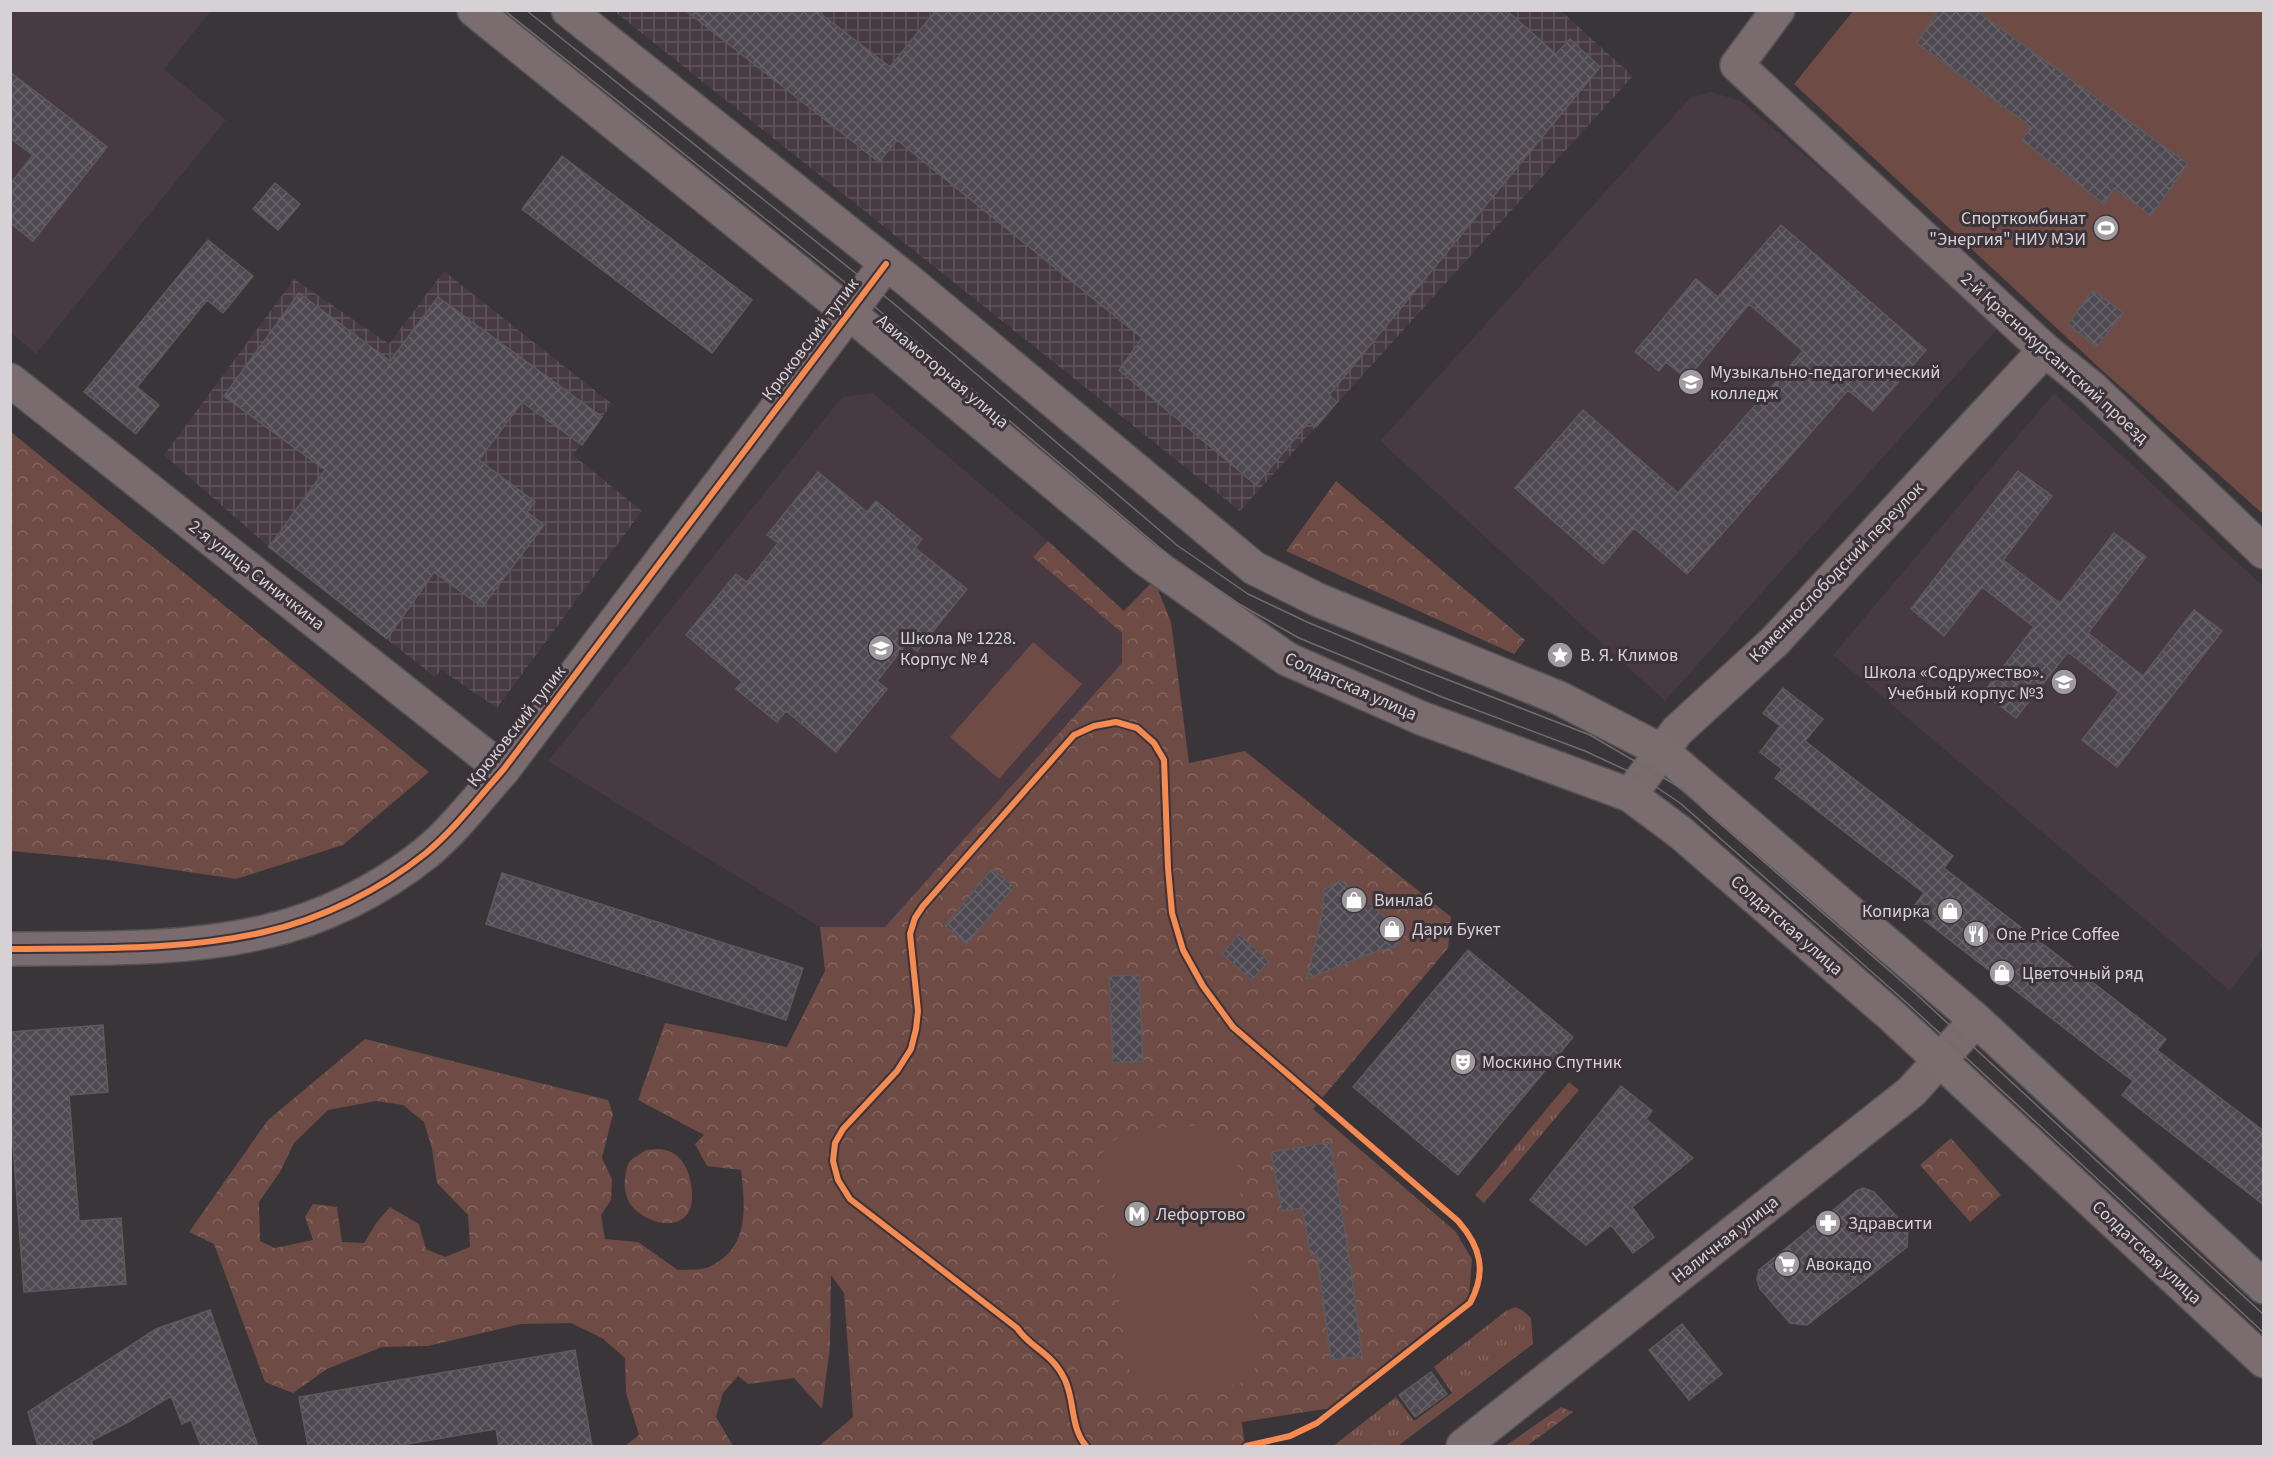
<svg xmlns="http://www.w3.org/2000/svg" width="2274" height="1457" font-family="'Source Sans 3',sans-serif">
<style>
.built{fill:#473a43}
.industrial{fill:url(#industrial-grid)}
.grass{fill:url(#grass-tufts)}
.forest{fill:url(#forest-crowns);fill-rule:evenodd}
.pitch{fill:#6f4b45}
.building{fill:url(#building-cross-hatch);stroke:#5c5a5d;stroke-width:1.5}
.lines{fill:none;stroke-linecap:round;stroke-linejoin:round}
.minor-casing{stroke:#545254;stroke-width:36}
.major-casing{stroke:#545254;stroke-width:36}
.minor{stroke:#7a6b6f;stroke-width:33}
.major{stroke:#7a6c6f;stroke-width:33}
.tram{stroke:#736b6e;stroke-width:1.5}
.cycleway-casing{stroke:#3b3339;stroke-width:10}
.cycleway{stroke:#f68b52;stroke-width:6}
.labels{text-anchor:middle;stroke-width:6;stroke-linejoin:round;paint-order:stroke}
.poi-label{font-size:18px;fill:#d6d1d5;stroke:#3b3339;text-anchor:start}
.street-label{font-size:18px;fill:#d6d1d5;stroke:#3b3339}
</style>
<defs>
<pattern id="industrial-grid" width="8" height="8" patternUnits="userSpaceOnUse" patternTransform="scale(1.5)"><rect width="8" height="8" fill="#473a43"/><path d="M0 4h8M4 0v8" fill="none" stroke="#61555d"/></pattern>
<pattern id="grass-tufts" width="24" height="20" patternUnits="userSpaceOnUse" patternTransform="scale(1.5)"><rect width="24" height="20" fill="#6f4b45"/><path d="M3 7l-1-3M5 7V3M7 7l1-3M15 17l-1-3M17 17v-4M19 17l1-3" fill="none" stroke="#83645f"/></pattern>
<pattern id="forest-crowns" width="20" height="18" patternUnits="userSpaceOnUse" patternTransform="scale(1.5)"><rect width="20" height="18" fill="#6f4b45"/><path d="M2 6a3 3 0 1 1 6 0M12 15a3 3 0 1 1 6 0" fill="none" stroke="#83645f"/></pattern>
<pattern id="building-cross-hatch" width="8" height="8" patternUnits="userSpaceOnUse" patternTransform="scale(1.5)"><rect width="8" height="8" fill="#4f4952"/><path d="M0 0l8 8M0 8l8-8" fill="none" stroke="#68626a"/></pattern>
</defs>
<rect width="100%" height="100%" fill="#393538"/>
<path class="built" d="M10 11H211L164 69 226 120 36 354 11 333Z
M1711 92 1741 101 2002 324 1665 701 1380 441 1691 97Z
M873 393 1048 541 1033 557 1122 633V663L885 928 820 927 548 761 842 397Z
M2054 393 2263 586V948L2230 991 1833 655Z"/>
<path class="industrial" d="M614 11H1561L1633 76 1240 511Z
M444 271 612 404 573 455 642 511 497 708 441 670 435 677 269 547 164 455 294 279 389 344Z"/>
<path class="grass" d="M1569 1082 1579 1090 1484 1203 1475 1195Z
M1515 1307 1522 1310 1531 1318 1533 1344 1398 1446H1333L1396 1397 1414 1421 1452 1393 1434 1367 1506 1311Z"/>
<path class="forest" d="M11 432 429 772 343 845 236 879 108 860 11 851Z
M1336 481 1525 640 1514 654 1286 551Z
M1048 541 1124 611 1154 580 1171 622 1189 763 1245 751 1451 917 1448 948 1313 1109 1455 1231 1472 1259 1469 1298 1331 1408 1242 1422 1245 1446H819L853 1417 844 1293 831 1275 830 1347 822 1409 794 1378 748 1384 738 1376 723 1393 716 1417 733 1446H625L639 1435 626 1393 625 1358 602 1338 571 1323 521 1324 428 1346 382 1347 327 1369 293 1393 265 1382 214 1244 189 1232 268 1120 365 1039 608 1100 613 1114 602 1158 612 1179 611 1200 601 1215 605 1239 638 1242 678 1270C688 1269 702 1271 711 1266 750 1247 745 1206 741 1170L707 1166 695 1144 704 1135 638 1100 665 1023 787 1047 825 971 820 927H885L1122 663V633L1033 557ZM376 1101 403 1105 424 1122 432 1149 437 1183 468 1215 470 1247 445 1257 426 1249 419 1224 390 1207 377 1222 364 1243 342 1242 337 1207 313 1204 305 1217 313 1240 275 1248 260 1241 259 1202 280 1172 294 1143 328 1110Z
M1951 1138 2001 1195 1970 1222 1920 1165Z
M646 1150C652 1150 659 1148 665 1150 685 1155 691 1176 692 1193 695 1239 640 1225 628 1200 625 1193 624 1185 625 1178 626 1172 627 1164 631 1160 635 1156 642 1153 646 1150Z
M1561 1407 1573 1412 1527 1446H1505Z"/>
<path class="pitch" d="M1853 11H2263V514L2105 373 1794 84Z
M1033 642 1082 684 999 779 950 737Z
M1185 1126C1191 1126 1200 1125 1205 1127 1219 1131 1232 1145 1236 1158L1259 1355 1254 1370 1242 1383 1203 1392 1154 1395 1131 1378 1098 1166C1100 1160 1102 1153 1105 1148 1123 1127 1161 1129 1185 1126Z"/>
<path class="building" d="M685 10H816L890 67 936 10H1506L1556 54 1570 39 1600 67 1329 395 1337 402 1316 427 1309 422 1256 485 1119 370 1142 338 897 140 879 162Z
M1939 10H1975L2188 164 2151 216 2114 188 2104 204 2022 140 2031 127 1917 43Z
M10 72 107 147 33 241 10 223V184L33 155 10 138Z
M562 156 752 300 712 353 522 209Z
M275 183 300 204 278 230 253 209Z
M1781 225 1926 350 1873 411 1848 390 1687 574 1634 528 1603 564 1515 488 1583 410 1678 493 1803 351 1749 304 1687 379 1666 362 1659 371 1635 352 1696 279 1718 297Z
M208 240 253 276 223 313 207 300 137 387 159 405 136 434 84 392Z
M2093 290 2123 313 2097 347 2068 324Z
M299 293 390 361 438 297 602 417 582 445 522 402 479 460 535 502 527 512 544 525 482 607 434 572 387 639 269 547 325 470 224 396Z
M2018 471 2052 496 2003 560 2060 603 2114 533 2146 557 2088 633 2143 676 2194 610 2222 631 2117 767 2082 740 2119 692 2068 652 2016 718 1983 693 2034 627 1982 587 1944 636 1911 609Z
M818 472 867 512 876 501 922 539 915 548 967 589 917 651 907 643 877 681 887 689 836 752 786 711 777 722 736 689 742 682 686 635 736 574 747 582 778 543 767 535Z
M1783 688 1823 719 1805 741 1953 856 1944 868 2166 1039 2157 1050 2264 1131V1205L2122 1095 2133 1081 1911 910 1924 893 1775 778 1782 769 1760 752 1780 726 1763 713Z
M992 869 1014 887 967 944 945 926Z
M502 873 803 968 786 1020 486 924Z
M1340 880 1398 927V946L1371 953 1307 979 1322 914 1324 890Z
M1239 934 1269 961 1252 980 1222 954Z
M1468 950 1573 1037 1458 1175 1353 1087Z
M1139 975 1143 1061 1113 1063 1109 976Z
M103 1025 108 1092 69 1095 79 1221 121 1218 126 1284 24 1292 10 1106V1032Z
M1621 1086 1652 1111 1646 1119 1693 1158 1632 1207 1654 1237 1633 1253 1611 1225 1586 1245 1530 1200Z
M1330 1142 1351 1269 1362 1356 1331 1360 1317 1254 1311 1255 1302 1208 1282 1211 1271 1152Z
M1863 1188 1874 1192 1908 1229 1907 1247 1807 1325 1790 1323 1760 1289 1757 1279 1759 1270 1858 1190Z
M210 1310 258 1446H201L191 1420 182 1424 171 1396 130 1421 91 1441 93 1446H38L28 1412 156 1329Z
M1682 1324 1722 1374 1689 1400 1649 1350Z
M575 1350 592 1446H499L496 1429 395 1446H308L299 1397Z
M1431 1372 1447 1394 1415 1417 1399 1395Z"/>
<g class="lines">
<g class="minor-casing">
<path id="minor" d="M1778 10 1737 65 2045 350 2092 388 2264 552
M10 380 503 770
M1630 795 1677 731 1774 642 2045 350
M10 949C94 948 182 951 264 932 322 919 380 890 426 853 455 829 478 798 503 770L886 264
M1463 1446 1911 1092 1976 1020"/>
</g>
<g class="major-casing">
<path id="major" d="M474 10 848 312 1144 558 1287 659 1421 718 1630 795 1681 833 1892 1016 2264 1361
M568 10 910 282 1254 568 1318 600 1559 698 1662 751 1976 1020 2264 1287"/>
</g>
<use href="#minor" class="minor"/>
<use href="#major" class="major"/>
<path class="tram" d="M504 10 862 296 1173 559 1241 605 1299 638 1442 697 1585 751 1643 778 1680 803 1907 1003 2264 1333
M526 10 893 303 1178 546 1248 594 1307 622 1420 669 1590 735 1686 791 1709 814 1916 994 2264 1315"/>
<g class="cycleway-casing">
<path id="cycleway" d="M10 949C94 948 182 951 264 932 322 919 380 890 426 853 455 829 478 798 503 770L886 264
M1086 1446C1070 1427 1075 1401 1065 1380 1052 1352 1031 1349 1017 1328L850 1199 838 1180 833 1161 835 1143 843 1129 897 1071 911 1049 916 1029 918 1011 910 934 915 918 923 906 1074 735 1094 726 1116 722 1137 728 1154 743 1164 760 1168 868 1172 913 1183 950 1203 986 1233 1027 1458 1221C1481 1247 1487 1272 1470 1303L1317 1423 1290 1436 1246 1446"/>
</g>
<use href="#cycleway" class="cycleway"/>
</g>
<defs>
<g id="stadium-disc" transform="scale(1.35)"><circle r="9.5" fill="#9f9a9e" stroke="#3b3339"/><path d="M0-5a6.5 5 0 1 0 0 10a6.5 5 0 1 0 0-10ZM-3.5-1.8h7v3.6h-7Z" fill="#fff"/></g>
<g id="university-disc" transform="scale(1.35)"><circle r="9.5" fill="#9f9a9e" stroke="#3b3339"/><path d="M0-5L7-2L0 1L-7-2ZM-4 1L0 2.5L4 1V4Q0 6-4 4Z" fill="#fff"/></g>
<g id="school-disc" transform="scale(1.35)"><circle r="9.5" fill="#9f9a9e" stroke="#3b3339"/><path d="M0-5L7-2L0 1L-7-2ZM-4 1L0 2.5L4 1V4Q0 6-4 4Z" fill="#fff"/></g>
<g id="sight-disc" transform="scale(1.35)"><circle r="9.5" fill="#9f9a9e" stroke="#3b3339"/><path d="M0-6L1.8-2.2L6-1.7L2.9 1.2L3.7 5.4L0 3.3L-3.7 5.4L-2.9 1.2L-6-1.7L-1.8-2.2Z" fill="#fff"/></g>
<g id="shop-disc" transform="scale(1.35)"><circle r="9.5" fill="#9f9a9e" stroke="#3b3339"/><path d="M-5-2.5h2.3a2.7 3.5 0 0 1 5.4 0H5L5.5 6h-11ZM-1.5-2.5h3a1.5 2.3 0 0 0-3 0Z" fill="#fff"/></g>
<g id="restaurant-disc" transform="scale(1.35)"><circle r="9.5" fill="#9f9a9e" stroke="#3b3339"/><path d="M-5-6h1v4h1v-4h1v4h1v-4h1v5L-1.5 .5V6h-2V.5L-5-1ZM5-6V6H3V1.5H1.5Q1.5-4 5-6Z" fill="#fff"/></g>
<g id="theatre-disc" transform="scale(1.35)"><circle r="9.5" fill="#9f9a9e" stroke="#3b3339"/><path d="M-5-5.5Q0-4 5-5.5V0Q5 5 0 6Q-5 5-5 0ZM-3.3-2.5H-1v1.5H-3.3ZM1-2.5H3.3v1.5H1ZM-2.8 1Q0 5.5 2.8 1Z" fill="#fff"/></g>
<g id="metro-disc" transform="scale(1.35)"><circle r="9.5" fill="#9f9a9e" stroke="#3b3339"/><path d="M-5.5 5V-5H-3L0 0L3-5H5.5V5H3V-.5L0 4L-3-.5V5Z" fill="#fff"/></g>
<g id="pharmacy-disc" transform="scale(1.35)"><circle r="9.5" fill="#9f9a9e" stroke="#3b3339"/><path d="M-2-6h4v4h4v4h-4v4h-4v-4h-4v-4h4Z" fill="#fff"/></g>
<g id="supermarket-disc" transform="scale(1.35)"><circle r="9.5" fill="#9f9a9e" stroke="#3b3339"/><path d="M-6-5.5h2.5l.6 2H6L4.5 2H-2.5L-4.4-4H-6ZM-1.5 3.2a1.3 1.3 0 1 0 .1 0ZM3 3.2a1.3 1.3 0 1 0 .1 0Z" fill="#fff"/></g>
</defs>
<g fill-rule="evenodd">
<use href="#stadium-disc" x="2106" y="228"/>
<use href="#university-disc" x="1691" y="382"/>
<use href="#school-disc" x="881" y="648"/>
<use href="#sight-disc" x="1560" y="655"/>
<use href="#school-disc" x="2064" y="682"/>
<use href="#shop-disc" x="1354" y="900"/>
<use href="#shop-disc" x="1950" y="911"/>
<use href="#shop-disc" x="1392" y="929"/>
<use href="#restaurant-disc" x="1976" y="934"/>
<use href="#shop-disc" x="2002" y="973"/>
<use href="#theatre-disc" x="1463" y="1062"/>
<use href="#metro-disc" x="1137" y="1214"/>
<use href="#pharmacy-disc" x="1828" y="1223"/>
<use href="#supermarket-disc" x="1787" y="1264"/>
</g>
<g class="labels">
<g class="poi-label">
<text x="2086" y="224" text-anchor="end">Спорткомбинат<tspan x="2086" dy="21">"Энергия" НИУ МЭИ</tspan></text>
<text x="1710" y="378">Музыкально-педагогический<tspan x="1710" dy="21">колледж</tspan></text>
<text x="900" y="644">Школа № 1228.<tspan x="900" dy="21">Корпус № 4</tspan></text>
<text x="1580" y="661">В. Я. Климов</text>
<text x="2044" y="678" text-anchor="end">Школа «Содружество».<tspan x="2044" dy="21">Учебный корпус №3</tspan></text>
<text x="1374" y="906">Винлаб</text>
<text x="1930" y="917" text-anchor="end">Копирка</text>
<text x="1412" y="935">Дари Букет</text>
<text x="1996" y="940">One Price Coffee</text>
<text x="2022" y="979">Цветочный ряд</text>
<text x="1482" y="1068">Москино Спутник</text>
<text x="1156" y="1220">Лефортово</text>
<text x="1848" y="1229">Здравсити</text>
<text x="1806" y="1270">Авокадо</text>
</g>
<g class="street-label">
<text transform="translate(810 339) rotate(-53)" y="6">Крюковский тупик</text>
<text transform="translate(2055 358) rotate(42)" y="6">2-й Краснокурсантский проезд</text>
<text transform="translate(943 371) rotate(40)" y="6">Авиамоторная улица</text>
<text transform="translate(1836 572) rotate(-46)" y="6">Каменнослободский переулок</text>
<text transform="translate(257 575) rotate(38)" y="6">2-я улица Синичкина</text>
<text transform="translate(1351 686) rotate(24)" y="6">Солдатская улица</text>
<text transform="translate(516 726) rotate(-52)" y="6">Крюковский тупик</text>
<text transform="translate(1787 925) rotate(41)" y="6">Солдатская улица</text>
<text transform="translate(1725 1239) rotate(-38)" y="6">Наличная улица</text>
<text transform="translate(2147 1252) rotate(43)" y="6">Солдатская улица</text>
</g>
</g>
<rect width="2274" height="1457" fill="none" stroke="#d6d1d5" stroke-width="24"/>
</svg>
